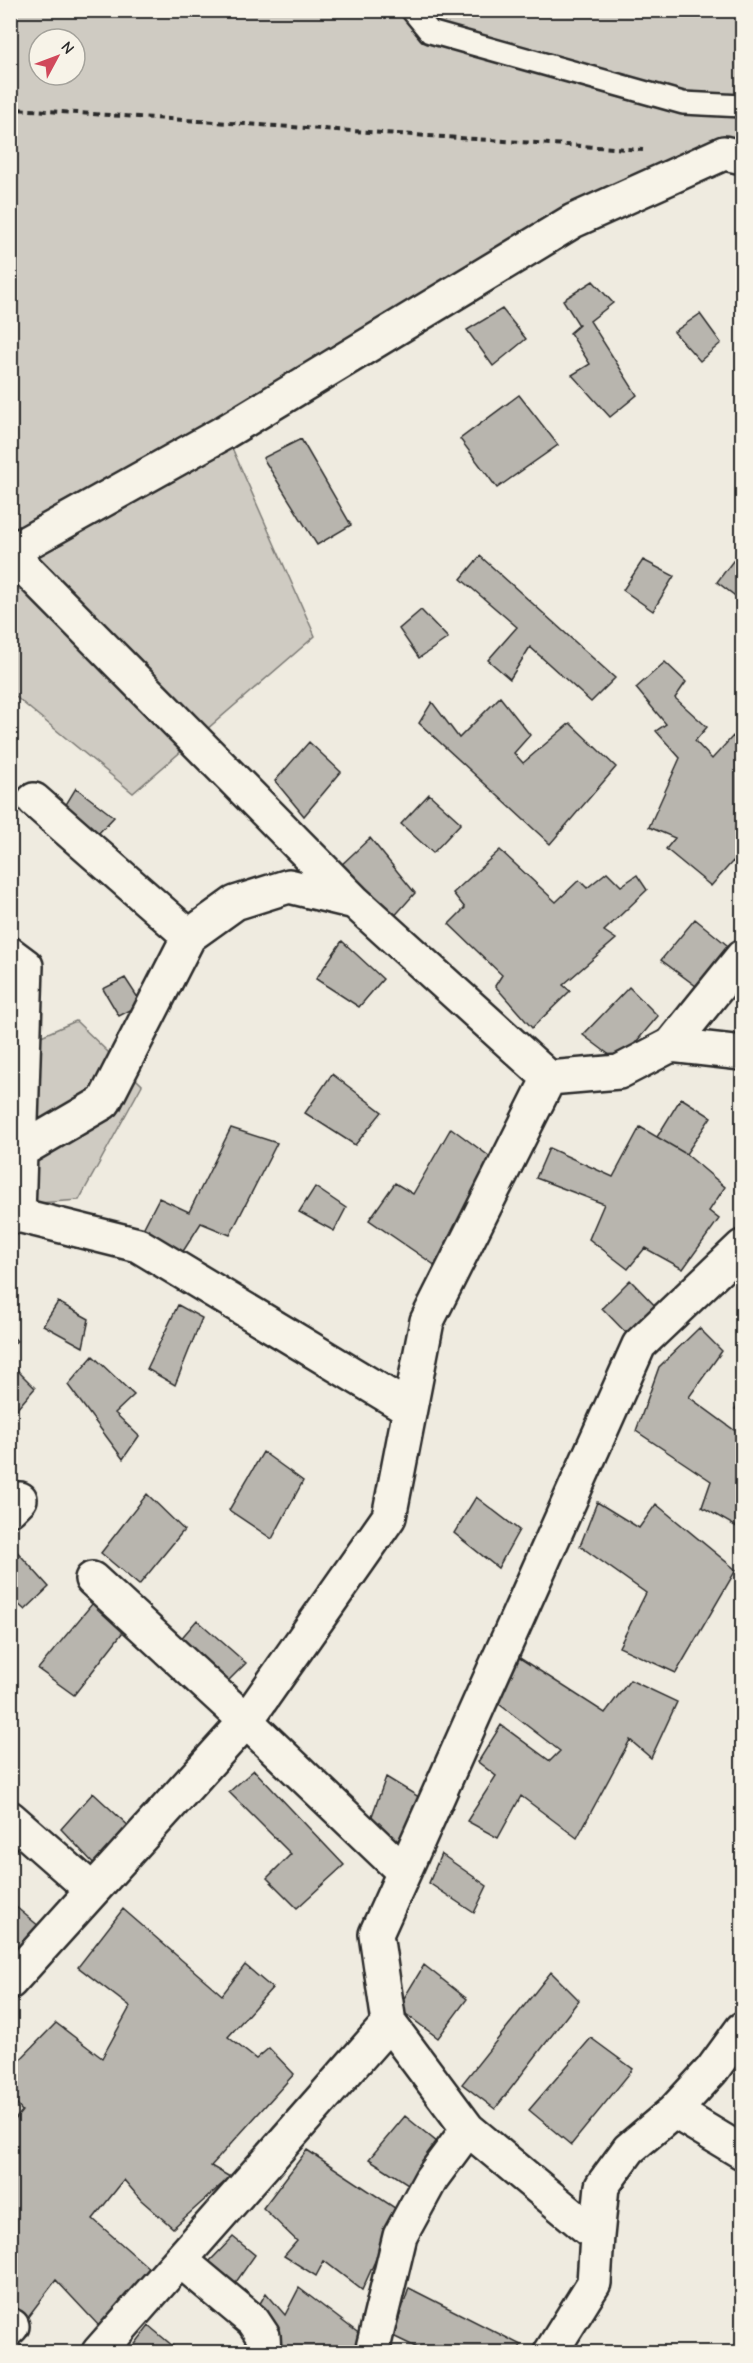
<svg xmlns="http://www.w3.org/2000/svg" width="753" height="2363" font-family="'Comic Neue',sans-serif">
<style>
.green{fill:#cfcbc2;stroke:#7d7b76;stroke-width:1.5;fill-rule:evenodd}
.building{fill:#b8b5ae;stroke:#2b2b2b;stroke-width:1.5}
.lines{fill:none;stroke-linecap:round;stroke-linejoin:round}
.service-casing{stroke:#2b2b2b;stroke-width:26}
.minor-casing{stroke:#2b2b2b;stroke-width:38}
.tertiary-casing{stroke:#2b2b2b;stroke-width:38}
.path{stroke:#2b2b2b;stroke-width:4;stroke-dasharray:6 4.5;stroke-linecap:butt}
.service{stroke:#f7f3e8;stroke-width:21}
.minor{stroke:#f7f3e8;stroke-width:33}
.tertiary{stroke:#f7f3e8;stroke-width:33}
</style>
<rect width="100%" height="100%" fill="#efebe0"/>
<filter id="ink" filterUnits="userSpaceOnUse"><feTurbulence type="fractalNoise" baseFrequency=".0167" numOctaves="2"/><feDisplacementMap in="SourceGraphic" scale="12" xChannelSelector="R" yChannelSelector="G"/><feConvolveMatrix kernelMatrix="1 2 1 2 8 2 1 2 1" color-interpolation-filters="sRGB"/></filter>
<g filter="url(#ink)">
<path class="green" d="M10 11H742V157L724 153 225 432 315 636 133 793 11 693ZM39 39H75V75H39Z
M76 1021 142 1085 79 1200 11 1205V1049Z"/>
<path class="building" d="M593 281 613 303 590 321 637 395 610 417 572 375 590 364 570 333 579 325 563 300Z
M502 309 526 339 493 366 467 330Z
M700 314 721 343 700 361 674 332Z
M519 395 558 445 497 488 460 439Z
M301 439 351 525 317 545 263 458Z
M742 549V601L717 582Z
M480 556 615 678 591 702 530 647 510 679 488 660 517 627 461 579Z
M643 560 674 576 653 611 623 590Z
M421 610 448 638 419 658 399 629Z
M665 662 686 682 675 698 707 727 695 741 712 759 733 736 742 745V869L733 861 711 886 666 849 675 838 649 827 680 758 656 731 666 724 636 688Z
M500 697 530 735 514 753 523 763 570 723 616 767 550 844 419 723 432 702 459 738Z
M309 742 341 772 304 816 275 781Z
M76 788 114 817 95 837 62 811Z
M429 794 461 823 433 853 401 824Z
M370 838 415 893 392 919 339 867Z
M500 850 556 902 579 880 587 888 607 872 621 886 637 875 647 890 604 931 616 939 563 985 570 991 532 1028 495 986 502 975 449 924 465 908 453 893Z
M695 919 732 949 700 989 661 960Z
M342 941 383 979 359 1007 316 979Z
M125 978 142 1004 119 1016 103 989Z
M629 987 658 1016 619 1062 583 1035Z
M332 1074 382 1112 355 1145 305 1113Z
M681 1098 711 1117 686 1154 657 1137Z
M640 1127 686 1154 725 1187 709 1211 719 1219 683 1269 645 1248 628 1269 589 1239 604 1204 536 1178 549 1148 613 1177Z
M231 1128 277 1143 230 1235 201 1223 182 1253 142 1231 159 1198 189 1212Z
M451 1128 493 1159 436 1266 369 1220 395 1183 413 1194Z
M315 1187 346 1208 334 1231 299 1212Z
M630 1280 662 1313 631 1338 602 1308Z
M58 1302 89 1319 83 1347 43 1325Z
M178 1305 202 1318 175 1385 147 1369Z
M699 1328 722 1351 689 1397 742 1436V1530L702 1507 711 1481 636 1431 659 1367Z
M10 1334 17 1341 10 1346Z
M93 1356 134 1395 115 1413 139 1436 123 1459 68 1385Z
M10 1363 35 1388 10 1417Z
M742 1398V1413L735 1409Z
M263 1452 303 1481 272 1539 229 1510Z
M147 1494 184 1530 139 1585 101 1553Z
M476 1497 519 1530 498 1568 454 1533Z
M597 1502 639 1528 656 1504 736 1570 676 1673 619 1647 646 1593 580 1546Z
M13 1547 49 1587 25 1610 10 1597V1549Z
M97 1598 126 1628 74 1695 38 1669Z
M197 1620 246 1663 223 1686 178 1642Z
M515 1655 605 1713 630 1680 677 1702 651 1758 630 1740 577 1838 521 1796 498 1838 467 1821 496 1776 478 1762 501 1725 550 1761 560 1751 495 1701Z
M254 1770 344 1865 297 1908 267 1878 291 1854 229 1792Z
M386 1777 419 1797 404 1848 368 1827Z
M93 1793 133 1830 97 1867 61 1829Z
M441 1854 487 1886 474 1913 429 1883Z
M10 1902 40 1927 10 1962Z
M123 1909 222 1995 245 1965 272 1988 228 2037 256 2059 269 2048 294 2074 211 2166 230 2177 173 2228 141 2200 124 2180 93 2219 150 2269 99 2326 56 2280 24 2322 10 2313V2126L22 2111 10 2096V2070L56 2023 102 2058 130 2007 78 1967Z
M424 1965 467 1999 438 2038 398 2008Z
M551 1972 579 2000 495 2109 462 2084Z
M591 2038 633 2069 571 2145 529 2110Z
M405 2116 438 2143 408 2184 369 2159Z
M307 2150 398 2210 362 2290 324 2261 316 2276 284 2256 297 2241 263 2208Z
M233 2237 255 2255 234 2285 208 2263Z
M299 2288 361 2335 357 2352H286L255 2312 266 2293 285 2315Z
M409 2288 521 2345 517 2352H426L393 2336Z
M149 2326 180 2352H129Z
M18 2343 30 2352H11Z"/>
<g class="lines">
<g class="service-casing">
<path id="service" d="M412 10 430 32 683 103 742 106"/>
</g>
<g class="minor-casing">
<path id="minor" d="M10 553 355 902
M34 800 189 936 235 903 289 886 355 902 549 1078
M10 954 26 966 18 1215
M671 1045 742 957
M20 1151 104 1102 189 936
M10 1218 18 1215 138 1245 410 1409
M10 1509 20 1499
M92 1579 246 1721 389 1517 427 1321 549 1078 619 1072 671 1045 742 1053
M10 1818 92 1890
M404 1872 639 1345 742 1247
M10 1982 246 1721 404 1872 376 1934 389 2023
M674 2111 742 2152
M597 2236 602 2186 629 2149 674 2111 712 2070 742 2029
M180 2260 253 2321 263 2336 264 2352
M10 2328 12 2326
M99 2352 389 2023 468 2129 597 2236 594 2283 551 2352
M372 2352 400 2236 431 2179 468 2129"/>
</g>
<g class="tertiary-casing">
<path id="tertiary" d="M10 552 225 432 573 221 724 153 742 157"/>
</g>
<path class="path" d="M10 106 16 109 643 150"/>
<use href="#service" class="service"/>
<use href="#minor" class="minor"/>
<use href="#tertiary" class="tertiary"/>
</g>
</g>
<rect width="753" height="2363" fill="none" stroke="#f7f3e8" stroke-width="36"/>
<rect x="18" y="18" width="717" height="2327" fill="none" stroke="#2b2b2b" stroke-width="2" filter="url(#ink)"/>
<g transform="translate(57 57) rotate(49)"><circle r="28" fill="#f7f3e8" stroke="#a5a39c" stroke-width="1.5"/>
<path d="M0-4.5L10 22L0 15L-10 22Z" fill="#d1495b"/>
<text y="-9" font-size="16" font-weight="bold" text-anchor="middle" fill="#2b2b2b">N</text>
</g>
</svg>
